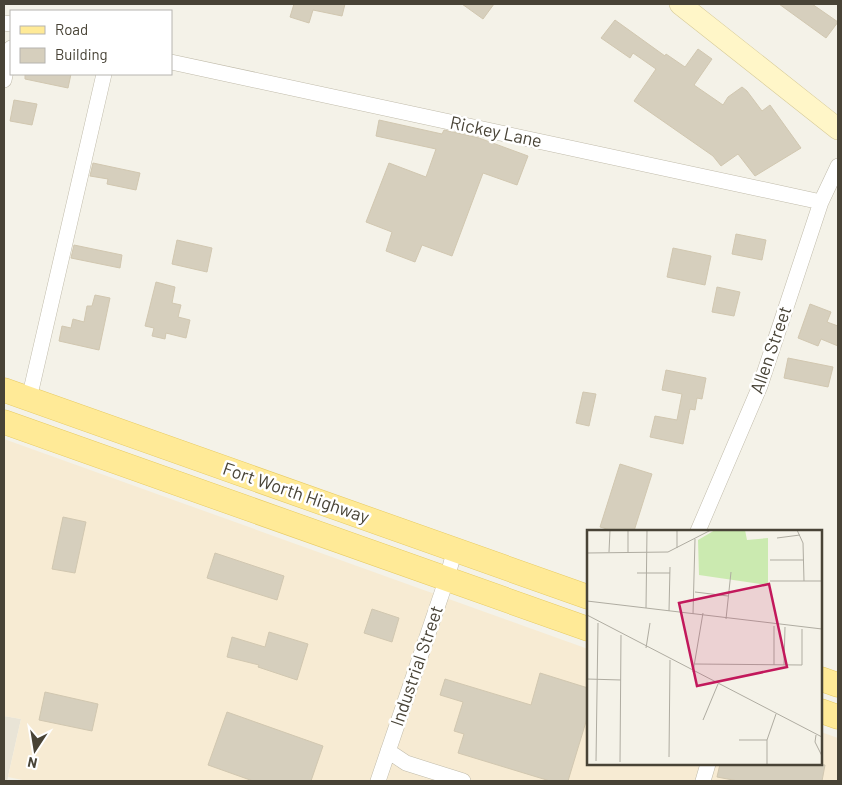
<svg xmlns="http://www.w3.org/2000/svg" width="842" height="785" font-family="Barlow,sans-serif">
<style>
.residential{fill:#e9e4d6}
.commercial{fill:#f7ebd3}
.building{fill:#d6cfbd;stroke:#d1c7b0}
.lines{fill:none;stroke-linecap:round;stroke-linejoin:round}
.street-casing{stroke:#c0bbaa;stroke-width:16}
.secondary-casing{stroke:#d6ca97;stroke-width:22}
.primary-casing{stroke:#e7cb64;stroke-width:25}
.street{stroke:#fff;stroke-width:15}
.secondary{stroke:#fff6c8;stroke-width:21}
.primary{stroke:#ffea97;stroke-width:24}
.labels{text-anchor:middle;stroke-width:5;stroke-linejoin:round;paint-order:stroke}
.street-label{font-size:18px;fill:#484336;stroke:#fff}
.inset-road{fill:none;stroke:#afaca1;stroke-width:1}
.view{fill:#c2185b;fill-opacity:0.15;stroke:#c2185b;stroke-width:2.5}
.inset-edge{fill:none;stroke:#484336;stroke-width:2.5}
</style>
<rect width="100%" height="100%" fill="#f4f2e8"/>
<path class="residential" d="M4 716 21 719 7 781H4Z"/>
<path class="commercial" d="M4 439 588 649V764H821V732L838 738V781H27L8 777 21 719 4 716Z"/>
<path class="building" d="M294 4H345L342 16 313 10 309 23 290 17Z
M462 4H494L483 19Z
M779 4H812L838 22 826 38Z
M615 20 665 56 666 54 685 67 698 49 712 59 694 85 723 105 728 97 742 87 747 91 762 111 770 105 801 148 755 176 738 154 721 166 713 156 634 101 656 69 633 53 630 58 601 38Z
M25 74H71L68 88 25 79Z
M14 100 37 104 32 125 10 121Z
M379 120 442 134 444 130 479 138 528 156 517 185 483 173 452 256 422 245 415 262 386 251 392 232 366 222 389 163 426 177 436 149 376 136Z
M93 163 140 173 136 190 107 184 108 179 90 176Z
M736 234 766 240 762 260 732 254Z
M177 240 212 248 207 272 172 264Z
M74 245 122 255 120 268 71 258Z
M673 248 711 256 705 285 667 277Z
M156 282 175 287 172 303 181 305 178 317 190 320 186 338 166 333 165 339 152 336 154 328 145 326Z
M717 287 740 292 734 316 712 312Z
M95 295 110 298 99 350 59 341 62 326 71 328 73 319 84 322 87 306H92Z
M810 304 831 312 827 322 838 326V346L821 339 818 346 798 338Z
M788 358 833 367 828 387 784 378Z
M666 370 706 378 702 399 697 398 695 410 690 409 683 444 650 437 655 416 677 420 682 394 662 390Z
M583 392 596 394 589 426 576 423Z
M620 464 652 474 634 531H614L600 527Z
M63 517 86 522 75 573 52 569Z
M215 553 284 576 277 600 207 578Z
M372 609 399 618 392 642 364 633Z
M269 632 308 644 297 680 258 667 259 665 227 657 232 637 265 647Z
M540 673 588 688V715L568 781H550L458 753 464 734 454 731 463 702 440 695 445 679 531 705Z
M45 692 98 704 92 731 39 720Z
M227 712 323 746 311 781H253L208 765Z
M720 764H818L825 765 822 781H738L717 777Z"/>
<g class="lines">
<g class="street-casing">
<path id="street" d="M4 23 11 24
M171 62 821 202
M4 80 11 48
M29 399 104 74
M698 531 760 386 821 202 838 166
M388 751 406 763 463 781
M378 781 447 578 455 549
M703 781 708 764"/>
</g>
<g class="secondary-casing">
<path id="secondary" d="M680 4 838 129"/>
</g>
<g class="primary-casing">
<path id="primary" d="M4 390 588 597
M4 422 588 629
M821 679 838 685
M821 711 838 717"/>
</g>
<use href="#street" class="street"/>
<use href="#secondary" class="secondary"/>
<use href="#primary" class="primary"/>
</g>
<g class="labels">
<g class="street-label">
<text transform="translate(496 132) rotate(12)" y="6">Rickey Lane</text>
<text transform="translate(771 350) rotate(-71)" y="6">Allen Street</text>
<text transform="translate(296 493) rotate(19)" y="6">Fort Worth Highway</text>
<text transform="translate(417 666) rotate(-71)" y="6">Industrial Street</text>
</g>
</g>
<g transform="translate(587 530)">
<rect width="235" height="235" fill="#f4f2e8"/>
<path d="M128 0H158L160 10 181 8V55L112 45 111 10Z" fill="#cbeab0"/>
<path class="inset-road" d="M210 0 216 13 217 51M190 8 213 5M90 18V0M22 22 23 0M0 23 81 22 124 0M41 23V0M183 30H217M50 43H83M183 51H235M108 62 141 66M0 71 235 99M59 78 60 0M82 81 83 37M106 84 108 9M0 85 235 207M139 89 144 42M59 118 63 93M108 134 215 135V99M187 135V96M197 135 198 97M106 142 116 83M0 149 34 150M116 190 131 154M229 205 228 212 235 226M152 210H180M82 227 83 130M9 231 11 93M33 232 34 105M180 235V210L189 184"/>
<path class="view" d="M182 54 200 137 110 156 92 73Z"/>
<rect width="235" height="235" class="inset-edge"/>
</g>
<rect width="842" height="785" fill="none" stroke="#484336" stroke-width="10"/>
<rect x="10" y="10" width="162" height="65" fill="#ffffff" stroke="#b6b4af"/>
<rect x="20" y="26" width="25" height="8" fill="#ffea97" stroke="#b6b4af"/>
<text x="55" y="35" font-size="15" fill="#484336">Road</text>
<rect x="20" y="48" width="25" height="15" fill="#d6cfbd" stroke="#b6b4af"/>
<text x="55" y="60" font-size="15" fill="#484336">Building</text>
<g transform="translate(35 750) rotate(192)" stroke="#ffffff" stroke-width="4" paint-order="stroke">
<path d="M0-4L9 19L0 12L-9 19Z" fill="#484336"/>
<text y="-8" font-size="14" font-weight="bold" text-anchor="middle" fill="#484336">N</text>
</g>
</svg>
